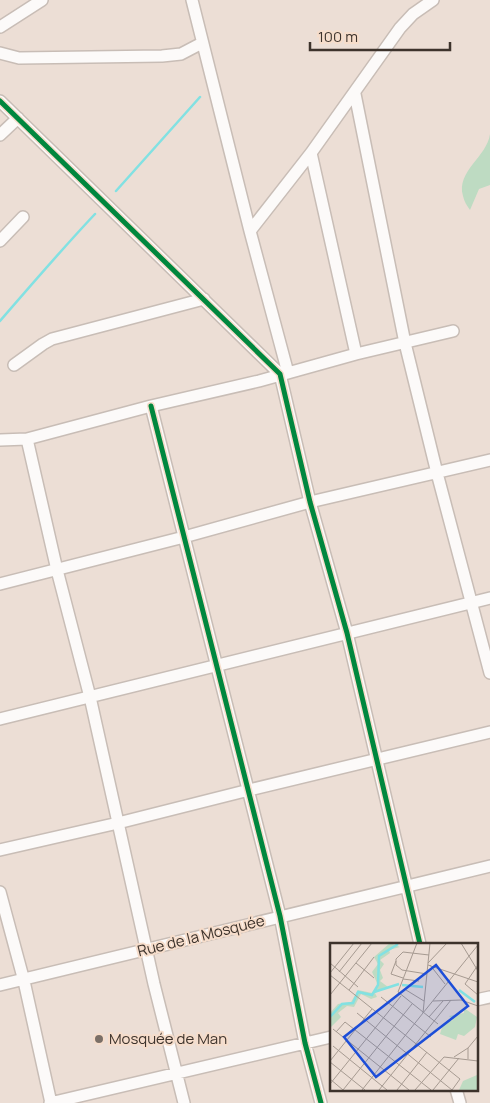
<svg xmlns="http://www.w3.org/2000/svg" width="490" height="1103" font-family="Manrope,sans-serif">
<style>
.grass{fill:#bedbc2}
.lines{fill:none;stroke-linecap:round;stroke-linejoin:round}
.stream{stroke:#82e1e2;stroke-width:2.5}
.street-casing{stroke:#c8bdb6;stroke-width:14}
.street{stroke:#fcfaf9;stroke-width:11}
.cycleway-casing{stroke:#f6ddcb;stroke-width:8}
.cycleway{stroke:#00873e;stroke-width:5}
.poi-dot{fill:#7a6f67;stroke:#f6ddcb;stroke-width:2}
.labels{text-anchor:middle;stroke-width:4;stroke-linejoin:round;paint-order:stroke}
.street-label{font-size:15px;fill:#3d332c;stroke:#f6ddcb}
.poi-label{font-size:15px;fill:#3d332c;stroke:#f6ddcb;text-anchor:start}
.inset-river{fill:none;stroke:#82e1e2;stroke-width:2.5}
.inset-road{fill:none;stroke:#a69a91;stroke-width:1}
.view{fill:#1d4ed8;fill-opacity:0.15;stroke:#1d4ed8;stroke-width:2.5}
.inset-edge{fill:none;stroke:#3d332c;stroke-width:2.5}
</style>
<rect width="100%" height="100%" fill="#ecded5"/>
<path class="grass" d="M490 134V185L479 189 470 210C467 206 464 201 463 196 456 171 487 157 490 134Z"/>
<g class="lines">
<path class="stream" d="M116 191 200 97
M0 321C31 285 62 249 95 214"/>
<g class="street-casing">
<path id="street" d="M192 0 250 231 288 373
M0 27 42 0
M0 53 19 58 162 56 181 54 202 43
M355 94 405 343 437 473 490 673
M0 101 280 374 310 502 347 633 420 944
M0 135 18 118
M311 153 356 354
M250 231 311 153 400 28 413 14 433 0
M0 241 23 217
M14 365 43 344 52 339 204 299
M151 406 280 916 305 1043 321 1103
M27 439 57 570 90 697 154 984 184 1103
M0 440 27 439 151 406 259 381 356 354 453 331
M0 584 184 537 310 502 490 460
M0 719 490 598
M0 850 118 823 249 790 490 732
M0 892 24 981 51 1103
M0 985 490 866
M476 1000 490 997
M456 1089 460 1103
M50 1103 331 1037"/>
</g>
<use href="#street" class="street"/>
<g class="cycleway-casing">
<path id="cycleway" d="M0 101 280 374 310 502 347 633 420 944
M151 406 280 916 305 1043 321 1103"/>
</g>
<use href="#cycleway" class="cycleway"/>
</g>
<circle class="poi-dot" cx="99" cy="1039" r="5"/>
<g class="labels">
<g class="street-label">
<text transform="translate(201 936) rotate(-14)" y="5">Rue de la Mosquée</text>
</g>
<g class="poi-label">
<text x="109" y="1044">Mosquée de Man</text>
</g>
</g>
<g transform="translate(330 943)">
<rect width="148" height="148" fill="#ecded5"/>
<path d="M60 0 70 4 59 7 60 10 50 17 54 21 50 27 53 35 50 38 58 44 45 50 47 54 41 56 31 51 24 64 17 63 8 70 11 74 0 85V70L8 61 21 59 28 47 42 50 48 42 42 29 48 21 44 14ZM134 65 147 74 145 84 134 93 128 91 126 97 110 91 113 81 123 77 119 73 134 70ZM147 132V147H129L133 138Z" fill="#bedbc2"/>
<path class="inset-river" d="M72 42 93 44M129 47 145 59M44 49 69 41M0 74 12 61 23 60 28 49 42 52 48 42 49 13 68 1"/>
<path class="inset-road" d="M87 0 68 49 108 81M131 0 148 28M66 18 61 31 73 35M0 20 28 44M26 20 44 35M98 20 117 0M98 22 148 39M100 22 115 41M148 22 135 41 148 52M9 29 32 0M0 30 24 0M97 31 72 27 66 22V16L73 9 99 12M0 32 130 136 122 147M73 36 89 38M19 47 44 14M76 47 94 58M0 52 42 0M51 54 101 94M103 58 131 57 148 63M27 70 122 147M93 70 148 2M99 74 113 58M3 86 79 147M6 89 15 79 101 147M3 103 57 147M124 114 138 105M138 116V105L148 93M0 118 42 66M0 119 35 147M0 136 13 147M0 141 71 53M13 147 82 61M32 147 93 70 100 0M49 147 121 57M67 147 97 109M85 147 114 114 148 118M103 147 129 115"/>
<path class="view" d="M106 22 138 63 46 134 14 94Z"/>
<rect width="148" height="148" class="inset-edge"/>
</g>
<path d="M310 42v8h140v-8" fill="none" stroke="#3d332c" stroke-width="2.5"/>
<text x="318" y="42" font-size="15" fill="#3d332c" stroke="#f6ddcb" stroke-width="4" paint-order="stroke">100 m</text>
</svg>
